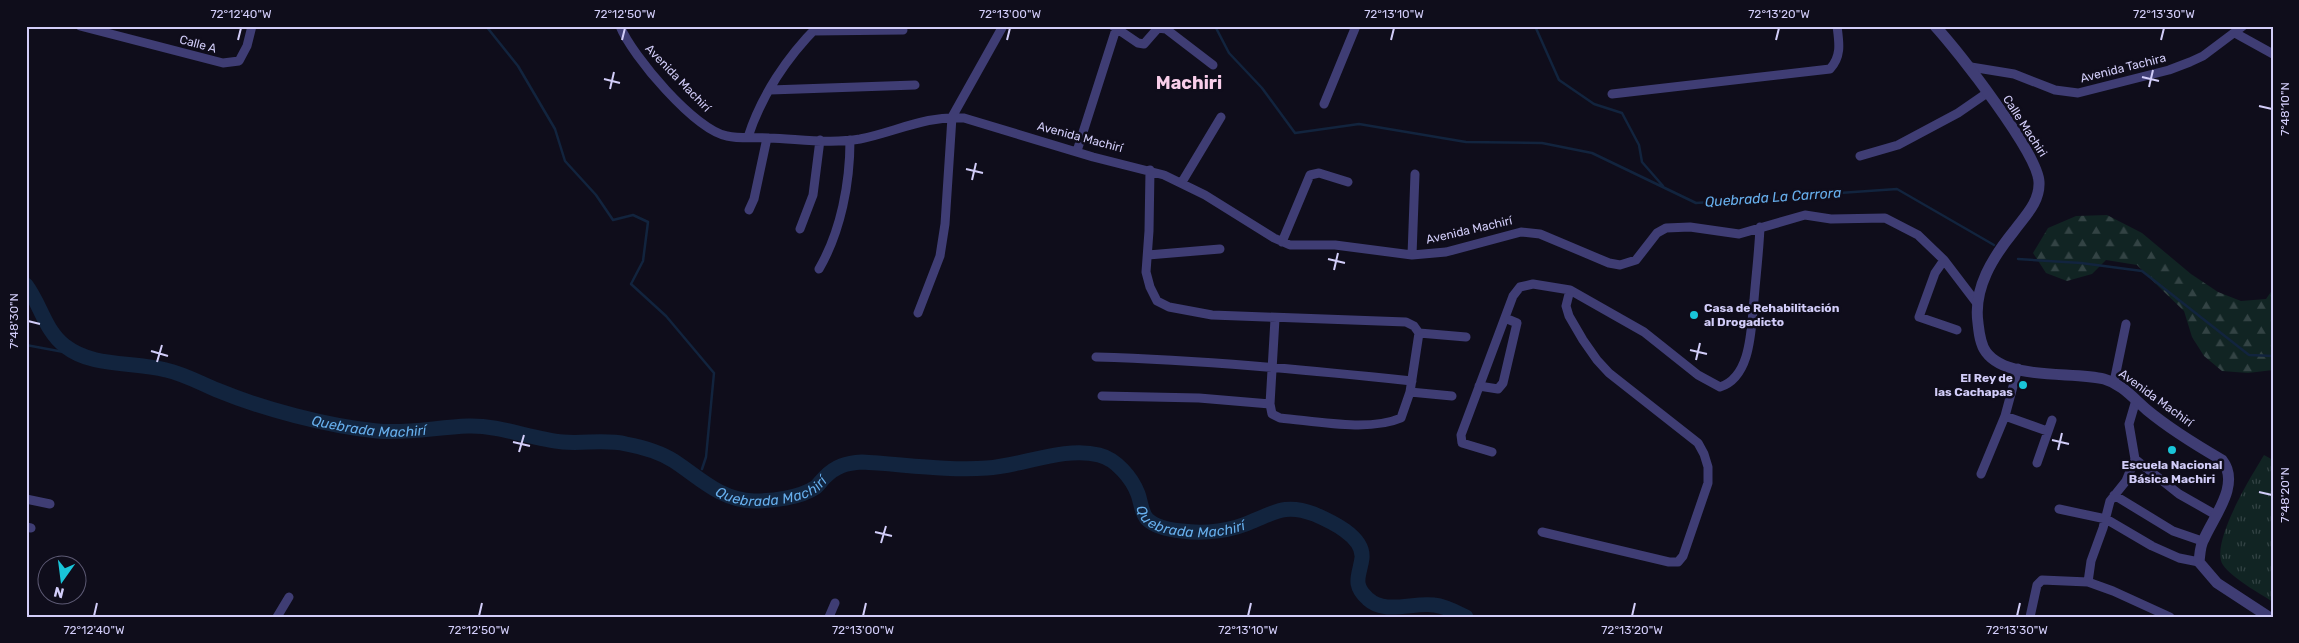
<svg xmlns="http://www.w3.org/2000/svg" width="2299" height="643" font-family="Rubik,sans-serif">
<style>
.grass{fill:url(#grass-tufts)}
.forest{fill:url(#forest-firs)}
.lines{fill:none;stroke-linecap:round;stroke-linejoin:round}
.stream{stroke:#12243e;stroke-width:2.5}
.river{stroke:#12243e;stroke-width:15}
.minor{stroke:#3f3d74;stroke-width:9}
.tertiary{stroke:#3f3d74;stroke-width:11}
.ticks{fill:none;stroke:#d2cdf9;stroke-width:2}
.poi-dot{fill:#19c5d9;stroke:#0f0d1b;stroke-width:2}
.labels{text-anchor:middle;stroke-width:5;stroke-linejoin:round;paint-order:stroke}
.street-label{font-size:12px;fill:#d2cdf9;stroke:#0f0d1b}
.poi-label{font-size:12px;font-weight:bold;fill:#d2cdf9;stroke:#0f0d1b;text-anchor:start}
.water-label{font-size:14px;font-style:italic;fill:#67afed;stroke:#0f0d1b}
.district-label{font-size:18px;font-weight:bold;fill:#f9ceea;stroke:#0f0d1b}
.neatline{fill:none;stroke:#d2cdf9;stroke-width:2}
.ticks-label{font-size:12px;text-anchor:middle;fill:#d2cdf9}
</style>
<defs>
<pattern id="grass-tufts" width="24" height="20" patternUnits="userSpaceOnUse" patternTransform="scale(1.25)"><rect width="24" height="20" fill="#112423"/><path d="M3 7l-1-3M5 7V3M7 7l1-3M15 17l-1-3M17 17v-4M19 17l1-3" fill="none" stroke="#334344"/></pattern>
<pattern id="forest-firs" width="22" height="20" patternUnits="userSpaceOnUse" patternTransform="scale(1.25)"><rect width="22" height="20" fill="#112423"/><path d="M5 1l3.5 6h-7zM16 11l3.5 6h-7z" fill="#334344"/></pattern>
</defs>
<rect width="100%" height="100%" fill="#0f0d1b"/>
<path class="grass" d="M2264 455 2273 460V602C2259 593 2232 578 2223 565 2209 544 2252 475 2264 455Z"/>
<path class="forest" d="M2107 215 2142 233 2191 274 2218 292 2241 301 2266 299 2273 289V370L2248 373 2222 371 2204 356 2192 337 2184 311 2159 287 2137 265 2106 260 2092 274 2067 281 2046 273 2033 253 2048 228 2076 216Z"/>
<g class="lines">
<path class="stream" d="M486 26 518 66 555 129 565 161 596 195 613 220 633 215 648 222 643 261 631 284 666 316 714 373 706 457 702 469
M1215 26 1229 53 1262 88 1295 133 1359 124 1466 142 1542 143 1592 153 1696 203 1897 189 1994 245
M1535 26 1559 80 1594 104 1622 113 1639 145 1642 162 1663 186
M2018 259 2081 263 2142 271 2249 355 2273 356
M26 345 123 363 152 371"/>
<path class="river" id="s1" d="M26 285C41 305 45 331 65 346 93 368 133 361 166 370 184 374 200 383 217 390 263 409 327 426 377 431 408 434 437 427 468 426 500 425 531 439 563 442 584 444 605 439 626 444 642 447 660 452 674 461 700 478 720 500 754 501 772 501 800 498 816 487 819 484 822 480 825 477 836 466 846 463 862 462 901 464 948 471 987 468 1022 466 1064 446 1099 455 1116 459 1132 478 1138 494 1141 502 1141 512 1147 519 1155 527 1171 530 1182 531 1205 534 1232 531 1253 521 1277 511 1287 504 1314 514 1330 521 1364 536 1362 558 1360 575 1351 584 1368 599 1385 615 1413 602 1434 605 1445 606 1456 612 1466 617"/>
<path class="minor" d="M80 26 223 63 239 61 247 46 252 26
M620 26C632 56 695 130 727 136 740 139 755 137 769 138 799 139 830 144 860 139 895 132 927 115 964 118L1093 157 1164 175 1205 195 1274 238 1290 245H1335L1412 255 1446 252 1521 232 1540 234 1609 263 1620 265 1636 260 1657 233 1666 228 1690 227 1739 234 1805 215 1831 219 1885 218 1918 235 1944 260 1976 302
M1113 26 1138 43 1144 44 1158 28 1166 29 1213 65
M813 31 903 30
M2235 33 2273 54
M1971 67 2014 74 2055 90 2078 93 2169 70 2190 62 2203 56 2243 26
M770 90 915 85
M1612 94 1830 69C1842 56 1839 42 1837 26
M1324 104 1356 26
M748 137C761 96 787 57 818 26
M1077 151 1117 26
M1860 156 1898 145 1958 113 1987 93
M1150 170 1149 231 1146 272 1150 287 1157 301 1169 307 1212 315 1406 322 1414 326 1419 333 1410 392 1401 418C1369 432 1315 421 1280 418L1272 414 1270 404 1275 319
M1182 182 1221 117
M749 210 754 199 767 138
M800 229 813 195 820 140
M1282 242 1310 175 1319 173 1348 182
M1148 255 1220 249
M1412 255 1415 174
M1944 260 1935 273 1919 317 1957 330
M819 269C841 231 850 183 850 140
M918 313 940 256 945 224 952 117 1003 26
M1419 333 1466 337
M1096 357C1202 360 1306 370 1412 381
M2114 382 2126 324
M1479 386 1498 389 1503 383 1517 323 1505 318
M1410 392 1452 396
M1102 396 1199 398 1270 404
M2005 416 2047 431
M1492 452 1462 443 1461 435 1513 296 1520 287 1533 284 1570 290 1644 332 1698 375 1720 387C1752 377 1751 327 1754 300 1756 275 1759 251 1760 227
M2135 459 2179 494 2216 515
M2037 463 2052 420
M1981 474 2005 416 2018 368
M2114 495 2173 531 2202 541
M26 499 50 504
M2059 509 2106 519 2152 546 2179 558 2199 562
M26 527 31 528
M1542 532 1669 562H1678L1683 556 1708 483V467L1704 454 1698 443 1609 373 1597 360 1583 340 1569 316 1566 306 1570 290
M2088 582 2091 561 2103 528 2110 501 2126 481 2135 459 2129 424 2136 400
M277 617 289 597
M829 617 835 603
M2030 617 2037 585 2042 580 2088 582 2113 591 2170 617"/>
<path class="tertiary" d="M1935 26C1957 50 2038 153 2039 182 2040 202 2025 216 2014 231 1993 257 1973 288 1978 323 1979 332 1980 344 1986 352 2007 381 2073 371 2104 379 2122 384 2133 398 2147 410 2170 429 2196 445 2222 460 2241 484 2214 516 2204 539 2200 545 2200 554 2199 562L2217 583 2269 617"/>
</g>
<path class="ticks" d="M238 40 241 28M622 40 625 28M1007 40 1010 28M1391 40 1394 28M1776 40 1779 28M2161 40 2164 28M2142 77 2159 81M604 79 620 83M2149 87 2153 70M610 89 614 72M2259 106 2272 109M966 169 983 173M972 180 976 163M1328 259 1345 263M1334 270 1338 253M28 321 40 324M1690 350 1707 354M151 351 168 356M1696 360 1700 343M157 362 162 345M2052 440 2069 444M513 442 530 446M2058 450 2062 433M519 452 524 435M2259 492 2272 495M875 532 892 536M881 543 886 526M94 616 97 603M479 616 482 603M863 616 866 603M1248 616 1251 603M1632 616 1635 603M2017 616 2020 603"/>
<g class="poi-dot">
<circle cx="1694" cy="315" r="5"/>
<circle cx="2023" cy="385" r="5"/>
<circle cx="2172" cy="450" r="5"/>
</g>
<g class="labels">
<g class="street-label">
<text transform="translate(198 44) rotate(15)" y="4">Calle A</text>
<text transform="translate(2123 68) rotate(-14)" y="4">Avenida Tachira</text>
<text transform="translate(678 78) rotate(46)" y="4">Avenida Machirí</text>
<text transform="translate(2025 126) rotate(57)" y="4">Calle Machiri</text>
<text transform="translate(1080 137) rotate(15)" y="4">Avenida Machirí</text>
<text transform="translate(1469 230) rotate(-13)" y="4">Avenida Machirí</text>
<text transform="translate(2156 398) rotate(36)" y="4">Avenida Machirí</text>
</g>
<g class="poi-label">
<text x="1704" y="312">Casa de Rehabilitación<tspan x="1704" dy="14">al Drogadicto</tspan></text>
<text x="2013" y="382" text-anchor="end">El Rey de<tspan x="2013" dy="14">las Cachapas</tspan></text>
<text x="2172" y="469" text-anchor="middle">Escuela Nacional<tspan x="2172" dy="14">Básica Machiri</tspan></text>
</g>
<g class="water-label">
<text transform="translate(1773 197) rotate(-4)" y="5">Quebrada La Carrora</text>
<text dy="5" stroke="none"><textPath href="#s1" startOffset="390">Quebrada Machirí</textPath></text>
<text dy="5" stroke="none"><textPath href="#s1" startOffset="810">Quebrada Machirí</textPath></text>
<text dy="5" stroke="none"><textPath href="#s1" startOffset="1276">Quebrada Machirí</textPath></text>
</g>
<g class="district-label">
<text x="1189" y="89">Machiri</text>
</g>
</g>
<rect width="2299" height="643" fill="none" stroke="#0f0d1b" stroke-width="55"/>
<g transform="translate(62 580) rotate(194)"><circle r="24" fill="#0f0d1b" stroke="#5d5a74"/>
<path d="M0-4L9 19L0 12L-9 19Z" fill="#19c5d9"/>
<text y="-8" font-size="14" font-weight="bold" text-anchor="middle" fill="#d2cdf9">N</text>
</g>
<rect x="28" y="28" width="2244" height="588" class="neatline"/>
<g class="ticks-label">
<text x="241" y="18">72°12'40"W</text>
<text x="625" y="18">72°12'50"W</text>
<text x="1010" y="18">72°13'00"W</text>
<text x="1394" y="18">72°13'10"W</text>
<text x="1779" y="18">72°13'20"W</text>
<text x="2164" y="18">72°13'30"W</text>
<text transform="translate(2285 109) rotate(-90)" y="4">7°48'10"N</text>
<text transform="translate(14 321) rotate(-90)" y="4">7°48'30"N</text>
<text transform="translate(2285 495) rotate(-90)" y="4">7°48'20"N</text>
<text x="94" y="634">72°12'40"W</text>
<text x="479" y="634">72°12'50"W</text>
<text x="863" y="634">72°13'00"W</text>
<text x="1248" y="634">72°13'10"W</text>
<text x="1632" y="634">72°13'20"W</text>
<text x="2017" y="634">72°13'30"W</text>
</g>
</svg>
